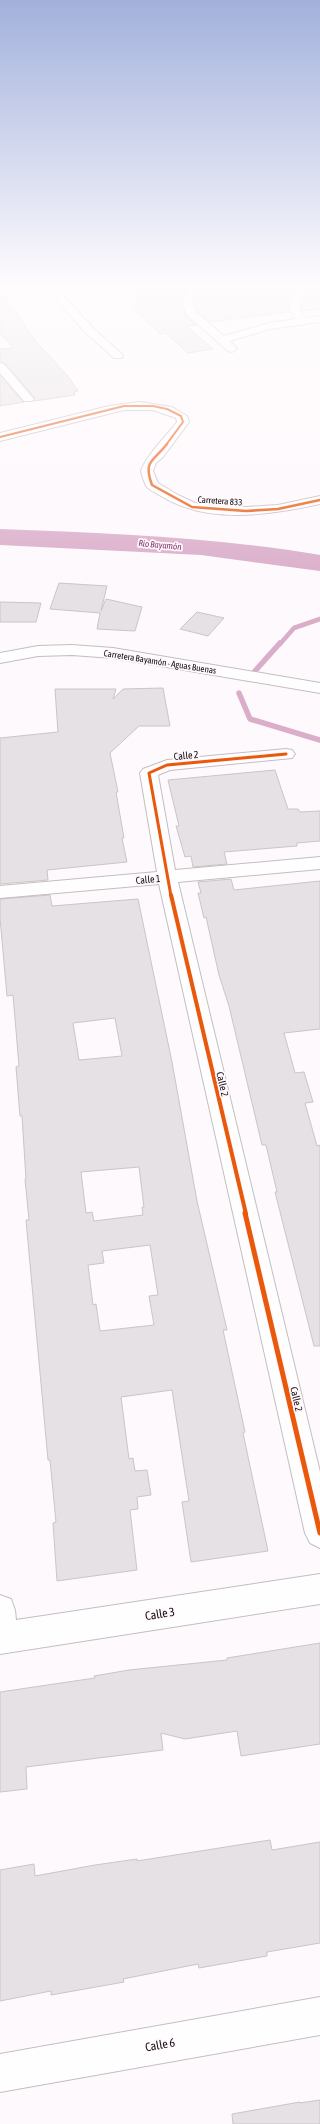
<svg xmlns="http://www.w3.org/2000/svg" width="320" height="2124" font-family="'Asap Condensed',sans-serif">
<style>
.lines{fill:none;stroke-linecap:round;stroke-linejoin:round}
.stream-far1{stroke:#daadc9;stroke-width:4.5}
.stream{stroke:#daadc9;stroke-width:5.5}
.river{fill:#daadc9;fill-rule:evenodd}
.building{fill:#e6e1e4;stroke:#cac5c8;fill-rule:evenodd}
.minor-casing{stroke:#c3bec1;stroke-width:2}
.minor{fill:#fffeff;fill-rule:evenodd}
.cycleway-far4-casing{stroke:#fff8fc;stroke-width:3}
.cycleway-far3-casing{stroke:#fff8fc;stroke-width:4}
.cycleway-far2-casing{stroke:#fff8fc;stroke-width:5}
.cycleway-far1-casing{stroke:#fff8fc;stroke-width:6}
.cycleway-casing{stroke:#fff8fc;stroke-width:8}
.cycleway-far4{stroke:#e8590c;stroke-width:2}
.cycleway-far3{stroke:#e8590c;stroke-width:2.5}
.cycleway-far2{stroke:#e8590c;stroke-width:3}
.cycleway-far1{stroke:#e8590c;stroke-width:4}
.cycleway{stroke:#e8590c;stroke-width:5}
.labels{text-anchor:middle;stroke-width:3.5;stroke-linejoin:round;paint-order:stroke}
.far-street-label{font-size:9px;fill:#110c0f;stroke:#fff8fc}
.far-water-label{font-size:9px;font-style:italic;fill:#83376a;stroke:#fff8fc}
.street-label{font-size:10px;fill:#110c0f;stroke:#fff8fc}
.near-street-label{font-size:12px;fill:#110c0f;stroke:#fff8fc}
</style>
<rect width="100%" height="100%" fill="#fef9fc"/>
<g class="lines">
<path class="stream-far1" d="M280 644 294 628 320 619"/>
<path class="stream" d="M255 671 280 643
M239 693 250 719 320 740"/>
<path class="river" d="M0 529C107 533 214 537 320 555V571L201 555 0 545Z"/>
</g>
<path class="building" d="M142 287H188L181 303 186 316 196 325 186 326 213 349 188 353 165 333 160 334 133 307Z
M201 287H298L291 298 288 309 289 312 210 322 197 311 194 302Z
M310 287 320 288V309L302 311 301 309 303 299Z
M0 291 38 344 67 375 78 391 74 392 75 395 34 401 35 398 5 363 0 362V349L13 348 0 333Z
M0 375 23 402H24L0 406Z
M59 583 107 586 101 611 106 599 142 607 135 631 97 629 100 613 50 609Z
M0 602 41 603 36 622H0Z
M197 612 224 618 208 636 180 629Z
M163 688 170 726H139L110 753 118 792H116L124 838H122L127 862 47 870 48 880 0 884V738L58 732 55 689H116L113 699 123 689Z
M275 770 288 809H298L300 812 320 811V841L297 843V846L224 852 227 864 193 867 191 856 185 857 176 826H179L168 780Z
M231 879 234 890 320 881V1029L284 1033 295 1073 304 1072 313 1102 305 1103 317 1146 320 1145V1346H314L275 1192H277L266 1145H262L229 1006 219 975 206 917 204 918 198 893H201L198 882Z
M50 895 52 906 138 899 172 1062 197 1201 227 1330H223L245 1432 243 1433 268 1551 191 1562 182 1502 189 1501 172 1390 121 1397 129 1459 133 1458 135 1471 147 1470 151 1495 137 1497 138 1509 130 1510 137 1570 57 1581 53 1523 56 1522 50 1460H48L26 1220H29L25 1179H26L22 1116H20L16 1067 19 1066 13 995 7 996 0 918V899ZM115 1018 122 1056 79 1060 73 1023ZM139 1167 144 1207H142L143 1215 94 1221 92 1212 86 1213 81 1172ZM150 1245 158 1295 149 1296 154 1325 100 1331 96 1304 93 1305 88 1265 104 1263 102 1251Z
M320 1643V1744L241 1756 237 1731 185 1739 161 1733 163 1750 26 1767 27 1789 0 1792V1692L95 1678 94 1676 129 1670 227 1660V1658Z
M270 1840 272 1850 320 1842V1943L267 1952V1956L199 1968 198 1964 123 1979 124 1982 51 1995V1991L0 2001V1870L34 1864 35 1876 95 1865 137 1859V1861Z
M320 2100V2124H233L232 2114 300 2102V2103Z"/>
<g class="lines">
<g class="minor-casing">
<path id="minor" d="M45 287H55L94 329 122 354 123 356 122 358H114L86 333Z
M190 287H200L192 302 196 312 224 336 269 323 296 319 289 309 292 298 300 287 309 288 302 298 299 309 306 318 320 316V322L270 329 230 341 237 349 232 352 228 351 187 315 182 302Z
M0 363 4 364 32 397 34 399 32 401H24L0 373Z
M139 402 172 407 187 416 189 422 163 457 156 463 153 471 158 483 178 495 195 503 246 507 278 505 320 496V504C269 515 208 525 161 496 156 493 149 490 146 486 144 481 142 476 141 471 145 457 167 435 177 422L176 418 153 410H124L0 441V433L109 406Z
M72 645 113 648 320 683V693L113 658 72 655 38 656 0 663V653L38 646Z
M286 749 292 750 295 754 292 758 170 770 158 775 175 870 320 857V869L178 882 320 1472V1548L310 1543 305 1533 159 884 0 898V886L157 872 140 773 143 769 167 760Z
M320 1574V1604L0 1654V1595L11 1599 15 1610 16 1620Z
M320 1997V2035L0 2092V2054Z"/>
</g>
<use href="#minor" class="minor"/>
<g class="cycleway-far4-casing">
<path id="cycleway-far4" d="M0 437 124 406H153L167 409 181 416 183 422 166 445"/>
</g>
<g class="cycleway-far3-casing">
<path id="cycleway-far3" d="M167 444C153 462 143 460 152 485L192 507 246 511 278 509 320 500"/>
</g>
<g class="cycleway-far2-casing">
<path id="cycleway-far2" d="M171 896 149 773 167 765 286 754"/>
</g>
<g class="cycleway-far1-casing">
<path id="cycleway-far1" d="M171 895 246 1214"/>
</g>
<g class="cycleway-casing">
<path id="cycleway" d="M245 1213 320 1533"/>
</g>
<use href="#cycleway-far4" class="cycleway-far4"/>
<use href="#cycleway-far3" class="cycleway-far3"/>
<use href="#cycleway-far2" class="cycleway-far2"/>
<use href="#cycleway-far1" class="cycleway-far1"/>
<use href="#cycleway" class="cycleway"/>
</g>
<linearGradient id="sky" x2="0" y2="1"><stop stop-color="#a2b1dc"/><stop offset="0.49" stop-color="#fffcfe"/><stop offset="1" stop-color="#fffcfe" stop-opacity="0"/></linearGradient>
<rect width="320" height="584" fill="url(#sky)"/>
<g class="labels">
<g class="far-street-label">
<text transform="translate(220 501) rotate(4)" y="3">Carretera 833</text>
<text transform="translate(160 662) rotate(9)" y="3">Carretera Bayamón - Aguas Buenas</text>
</g>
<g class="far-water-label">
<text transform="translate(160 545) rotate(5)" y="3">Río Bayamón</text>
</g>
<g class="street-label">
<text transform="translate(186 755) rotate(-5)" y="4">Calle 2</text>
<text transform="translate(148 879) rotate(-5)" y="4">Calle 1</text>
<text transform="translate(223 1084) rotate(77)" y="4">Calle 2</text>
<text transform="translate(297 1399) rotate(77)" y="4">Calle 2</text>
</g>
<g class="near-street-label">
<text transform="translate(160 1614) rotate(-9)" y="4">Calle 3</text>
<text transform="translate(160 2045) rotate(-10)" y="4">Calle 6</text>
</g>
</g>
</svg>
